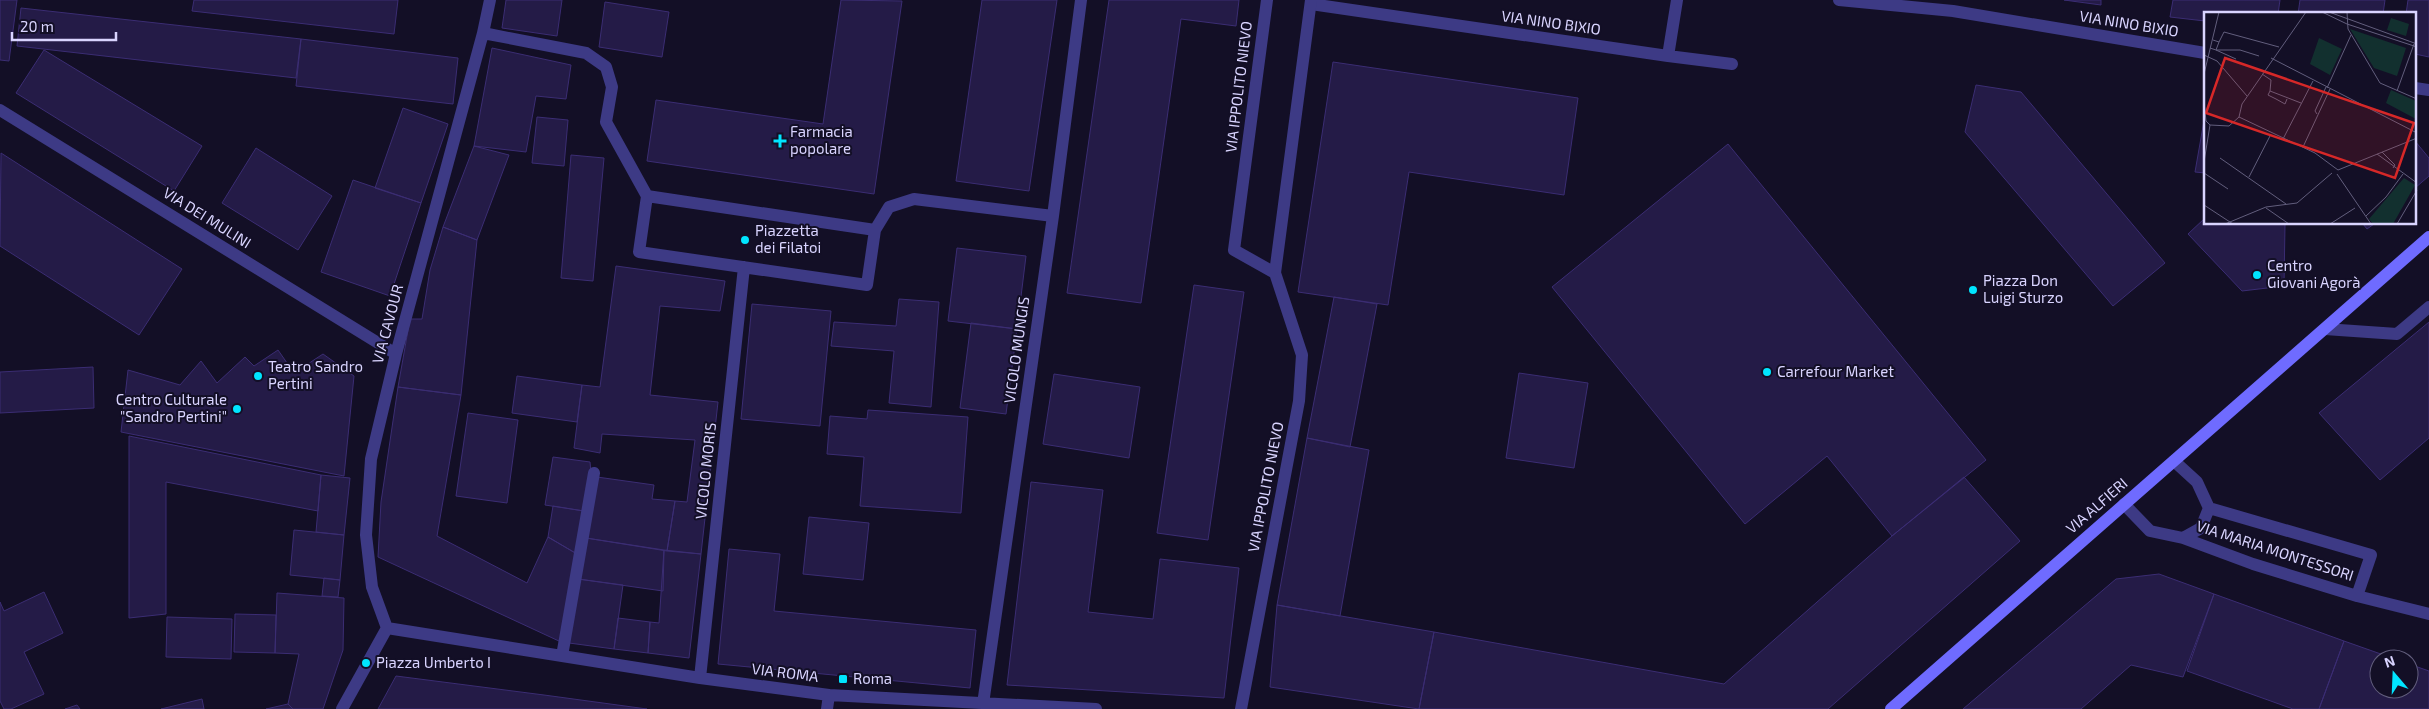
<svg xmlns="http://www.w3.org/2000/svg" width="2429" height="709" font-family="'Exo 2',sans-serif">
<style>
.building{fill:#241b47;stroke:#3b2d73}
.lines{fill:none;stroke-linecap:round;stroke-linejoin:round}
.lane{stroke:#3d3a85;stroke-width:12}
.street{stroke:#3d3a85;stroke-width:12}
.secondary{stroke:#6f6bff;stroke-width:12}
.poi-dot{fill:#00e5ff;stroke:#130f26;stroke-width:2}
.labels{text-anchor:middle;stroke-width:4;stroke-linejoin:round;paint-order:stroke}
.street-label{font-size:15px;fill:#d9d4ff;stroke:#130f26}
.poi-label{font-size:15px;fill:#d9d4ff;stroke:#130f26;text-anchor:start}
.inset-road{fill:none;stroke:#625e7d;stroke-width:1}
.view{fill:#d62828;fill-opacity:0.15;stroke:#d62828;stroke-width:2.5}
.inset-edge{fill:none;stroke:#d9d4ff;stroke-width:2.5}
</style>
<rect width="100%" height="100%" fill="#130f26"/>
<path class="building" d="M0 0H17L9 61 0 60Z
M194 0H398L394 34 192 11Z
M506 0H562L557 36 502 28Z
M841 0 902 1 874 194 647 161 656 100 823 124Z
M982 0H1057L1029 191 956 181Z
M1109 0H1239L1236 26 1181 19 1141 303 1067 293Z
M2064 0H2101V5Z
M2173 0H2280L2278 14H2205V21L2170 17Z
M2300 0H2385L2383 14H2298Z
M2408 0H2429V57L2415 54V14H2406Z
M605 2 669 12 662 57 599 47Z
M21 8 301 39 296 78 17 46Z
M301 39 458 58 453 104 296 86Z
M492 48 571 65 566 99 536 96 526 152 474 146Z
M44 50 202 146 174 191 16 93Z
M1333 62 1578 98 1564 195 1409 172 1388 305 1298 292Z
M1976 85 2021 92 2165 263 2113 306 1965 132Z
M403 108 448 124 421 203 375 188Z
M2205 115V173L2195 172Z
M537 117 568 120 564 166 532 163Z
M2415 141 2429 158V176L2415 188Z
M1728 144 1986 460 1892 536 1827 456 1745 524 1552 287Z
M474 146 509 155 477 240 443 227Z
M256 148 332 196 298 250 222 203Z
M1 153 182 269 139 335 0 246Z
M571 155 604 158 593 281 561 278Z
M353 180 421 203 390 296 321 272Z
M2205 218V224H2285L2284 286 2242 291 2188 234Z
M2363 224H2374L2367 229Z
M443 227 477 240 461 395 398 387 410 319H422L430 270Z
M957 248 1026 256 1017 329 948 321Z
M616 266 725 281 720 311 660 306 650 395 718 402 701 554 667 551 675 501 687 502 695 440 602 434 600 453 574 448 582 385 600 387Z
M1194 285 1244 292 1208 540 1157 533Z
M1334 297 1377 304 1350 447 1307 438Z
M899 299 939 302 931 407 889 403 894 351 831 346 834 322 896 326Z
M752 304 831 311 820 426 741 419Z
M2429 322V438L2380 480 2319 413Z
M971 323 1017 329 1006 414 960 408Z
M278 350 294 373 323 354 354 376 344 476 121 432 128 370 180 385 201 361 217 383 245 357 254 366Z
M93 367 94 408 0 413V372Z
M1519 373 1588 383 1574 468 1506 458Z
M1054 374 1140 387 1129 458 1043 444Z
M517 376 582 385 577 422 512 413Z
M398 387 461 395 437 536 527 583 548 537 577 554 561 642 378 557 381 502Z
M868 410 968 417 961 513 860 506 864 457 827 454 830 416 867 419Z
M468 413 518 420 507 503 456 496Z
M129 436 321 475 318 511 166 482V614L129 618Z
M1307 438 1369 450 1340 616 1277 605Z
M553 457 590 462 591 473 584 511 545 505Z
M321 475 350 478 344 535 316 532Z
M597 477 654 485 652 499 675 501 667 551 586 538Z
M1964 477 2020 541 1828 709H1419L1434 632 1724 684 1892 536Z
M1031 482 1103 490 1088 612 1153 619 1160 559 1239 568 1224 698 1007 685Z
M553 506 584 511 577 554 548 537Z
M809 517 869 523 863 580 803 574Z
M294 530 344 535 340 580 290 575Z
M586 538 664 550 663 591 578 579Z
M729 549 780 554 774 611 976 630 970 688 718 664Z
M664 550 701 554 689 658 648 653 650 622 659 623Z
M2159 574 2214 594 2183 677 2131 665 2081 709H1963L2116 579Z
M324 578 340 580 338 597 322 596Z
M578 579 623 585 614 649 569 643Z
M44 592 63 633 24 652 44 694 11 709H4L0 701V602L4 611Z
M277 593 344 598 343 650 323 709H293L288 704 299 654 275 653Z
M2214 594 2344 641 2319 709H2293L2187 671Z
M1277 605 1434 632 1419 709 1270 687Z
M235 614 276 615 275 653 234 652Z
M167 617 232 619 231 659 166 657Z
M618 618 650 622 648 653 614 649Z
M2344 641 2395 659H2379V689H2409V664L2429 671V709H2319Z
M396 676 544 695 647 709H378Z
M202 699 204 709H161Z
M288 704 293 709H266Z
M77 705 80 709H65Z"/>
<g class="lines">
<path class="lane" d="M1311 4 1668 56 1677 0
M1668 56 1732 64
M2325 329 2397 334 2429 307"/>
<path class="street" d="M1267 0 1234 250 1275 273
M1839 0 1953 11 2205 53
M483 33 586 53 606 67 612 87 606 122 647 196
M2415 88 2429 90
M0 110 396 354
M647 196 639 252 867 285 875 230 889 207 914 199 1053 216
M647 196 875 230
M2174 461 2197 482 2209 508 2371 555 2357 596
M2124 504 2150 531 2183 538 2253 564 2357 596 2429 614
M2183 538 2201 528 2209 508
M387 628 700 678 829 695 1096 709
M387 628 372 587 366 535 371 459 396 354 483 33 490 0
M562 656 594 473
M700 678 744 267
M983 704 1053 216 1081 0
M342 709 387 628
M827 709 829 695
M1241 709 1299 401 1302 355 1275 273 1311 0"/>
<path class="secondary" d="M1891 709 2429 237"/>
</g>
<g class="poi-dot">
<path d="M777.5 133.5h5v5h5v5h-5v5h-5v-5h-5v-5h5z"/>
<circle cx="745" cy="240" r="5"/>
<circle cx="2257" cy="275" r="5"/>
<circle cx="1973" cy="290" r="5"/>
<circle cx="1767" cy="372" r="5"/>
<circle cx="258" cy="376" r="5"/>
<circle cx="237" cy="409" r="5"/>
<circle cx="366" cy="663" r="5"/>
<rect x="838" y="674" width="10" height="10" rx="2.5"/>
</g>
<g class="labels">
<g class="street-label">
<text transform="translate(1551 23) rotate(8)" y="5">VIA NINO BIXIO</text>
<text transform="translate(2129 24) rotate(9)" y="5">VIA NINO BIXIO</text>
<text transform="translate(1239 87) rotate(-83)" y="5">VIA IPPOLITO NIEVO</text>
<text transform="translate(207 218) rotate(32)" y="5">VIA DEI MULINI</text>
<text transform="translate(388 324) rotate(-75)" y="5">VIA CAVOUR</text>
<text transform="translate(1017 350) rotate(-82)" y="5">VICOLO MUNGIS</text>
<text transform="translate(706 471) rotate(-84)" y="5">VICOLO MORIS</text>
<text transform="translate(1266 487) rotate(-79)" y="5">VIA IPPOLITO NIEVO</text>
<text transform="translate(2097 506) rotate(-41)" y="5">VIA ALFIERI</text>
<text transform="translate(2275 551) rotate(18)" y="5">VIA MARIA MONTESSORI</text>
<text transform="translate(785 673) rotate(7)" y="5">VIA ROMA</text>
</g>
<g class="poi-label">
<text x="790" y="137">Farmacia<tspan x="790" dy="17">popolare</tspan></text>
<text x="755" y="236">Piazzetta<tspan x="755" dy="17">dei Filatoi</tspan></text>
<text x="2267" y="271">Centro<tspan x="2267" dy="17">Giovani Agorà</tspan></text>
<text x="1983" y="286">Piazza Don<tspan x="1983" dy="17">Luigi Sturzo</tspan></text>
<text x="268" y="372">Teatro Sandro<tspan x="268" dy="17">Pertini</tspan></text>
<text x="1777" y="377">Carrefour Market</text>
<text x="227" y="405" text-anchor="end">Centro Culturale<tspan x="227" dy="17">"Sandro Pertini"</tspan></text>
<text x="376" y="668">Piazza Umberto I</text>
<text x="853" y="684">Roma</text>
</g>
</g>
<g transform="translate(2204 12)">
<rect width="212" height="212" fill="#130f26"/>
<path d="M187 6 205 12 202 24 183 18ZM146 17 202 36 193 64 170 56ZM115 26 138 37 126 63 106 52ZM187 78 212 89V107L182 91ZM200 166 211 173 189 212H169L165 207Z" fill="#12302f"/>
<path class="inset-road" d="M118 0 143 12 213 35M125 0 213 32M143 0 144 17 176 71 213 87M15 30 20 20 75 35M6 36 12 38 15 30 9 28M12 38H36L55 44M12 38 32 47M0 43 13 49 43 84M67 46 213 121M0 62 15 0M58 62 67 68 66 79M123 76 147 23M66 79 97 91M66 79 64 83 72 87 81 92 83 87M193 79 210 32M0 90 2 109M113 102 111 99 122 75M35 105 38 92 102 0M35 105 111 141 134 158M2 109 6 113 25 114 35 105M79 127 109 69M99 135 126 77M178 140 191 153 189 156M173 142 213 171M16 146 82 192M0 150 6 113M134 158 213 126M0 161 24 177M133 162 167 212M45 165 67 122M0 193 29 212M62 196 85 212M162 204 182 185 199 162M21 212 62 195 93 191 128 161M126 212 151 196M193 212 213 178"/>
<path class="view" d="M21 46 210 111 191 166 2 101Z"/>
<rect width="212" height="212" class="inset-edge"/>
</g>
<g transform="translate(2394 674) rotate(341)"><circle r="24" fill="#130f26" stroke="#625e7d"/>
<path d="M0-4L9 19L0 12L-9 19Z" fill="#00e5ff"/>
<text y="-8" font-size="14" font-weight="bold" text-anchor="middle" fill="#d9d4ff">N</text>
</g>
<path d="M12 32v8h104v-8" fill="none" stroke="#d9d4ff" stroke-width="2.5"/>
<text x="20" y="32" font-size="15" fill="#d9d4ff" stroke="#130f26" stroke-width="4" paint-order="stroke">20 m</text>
</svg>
